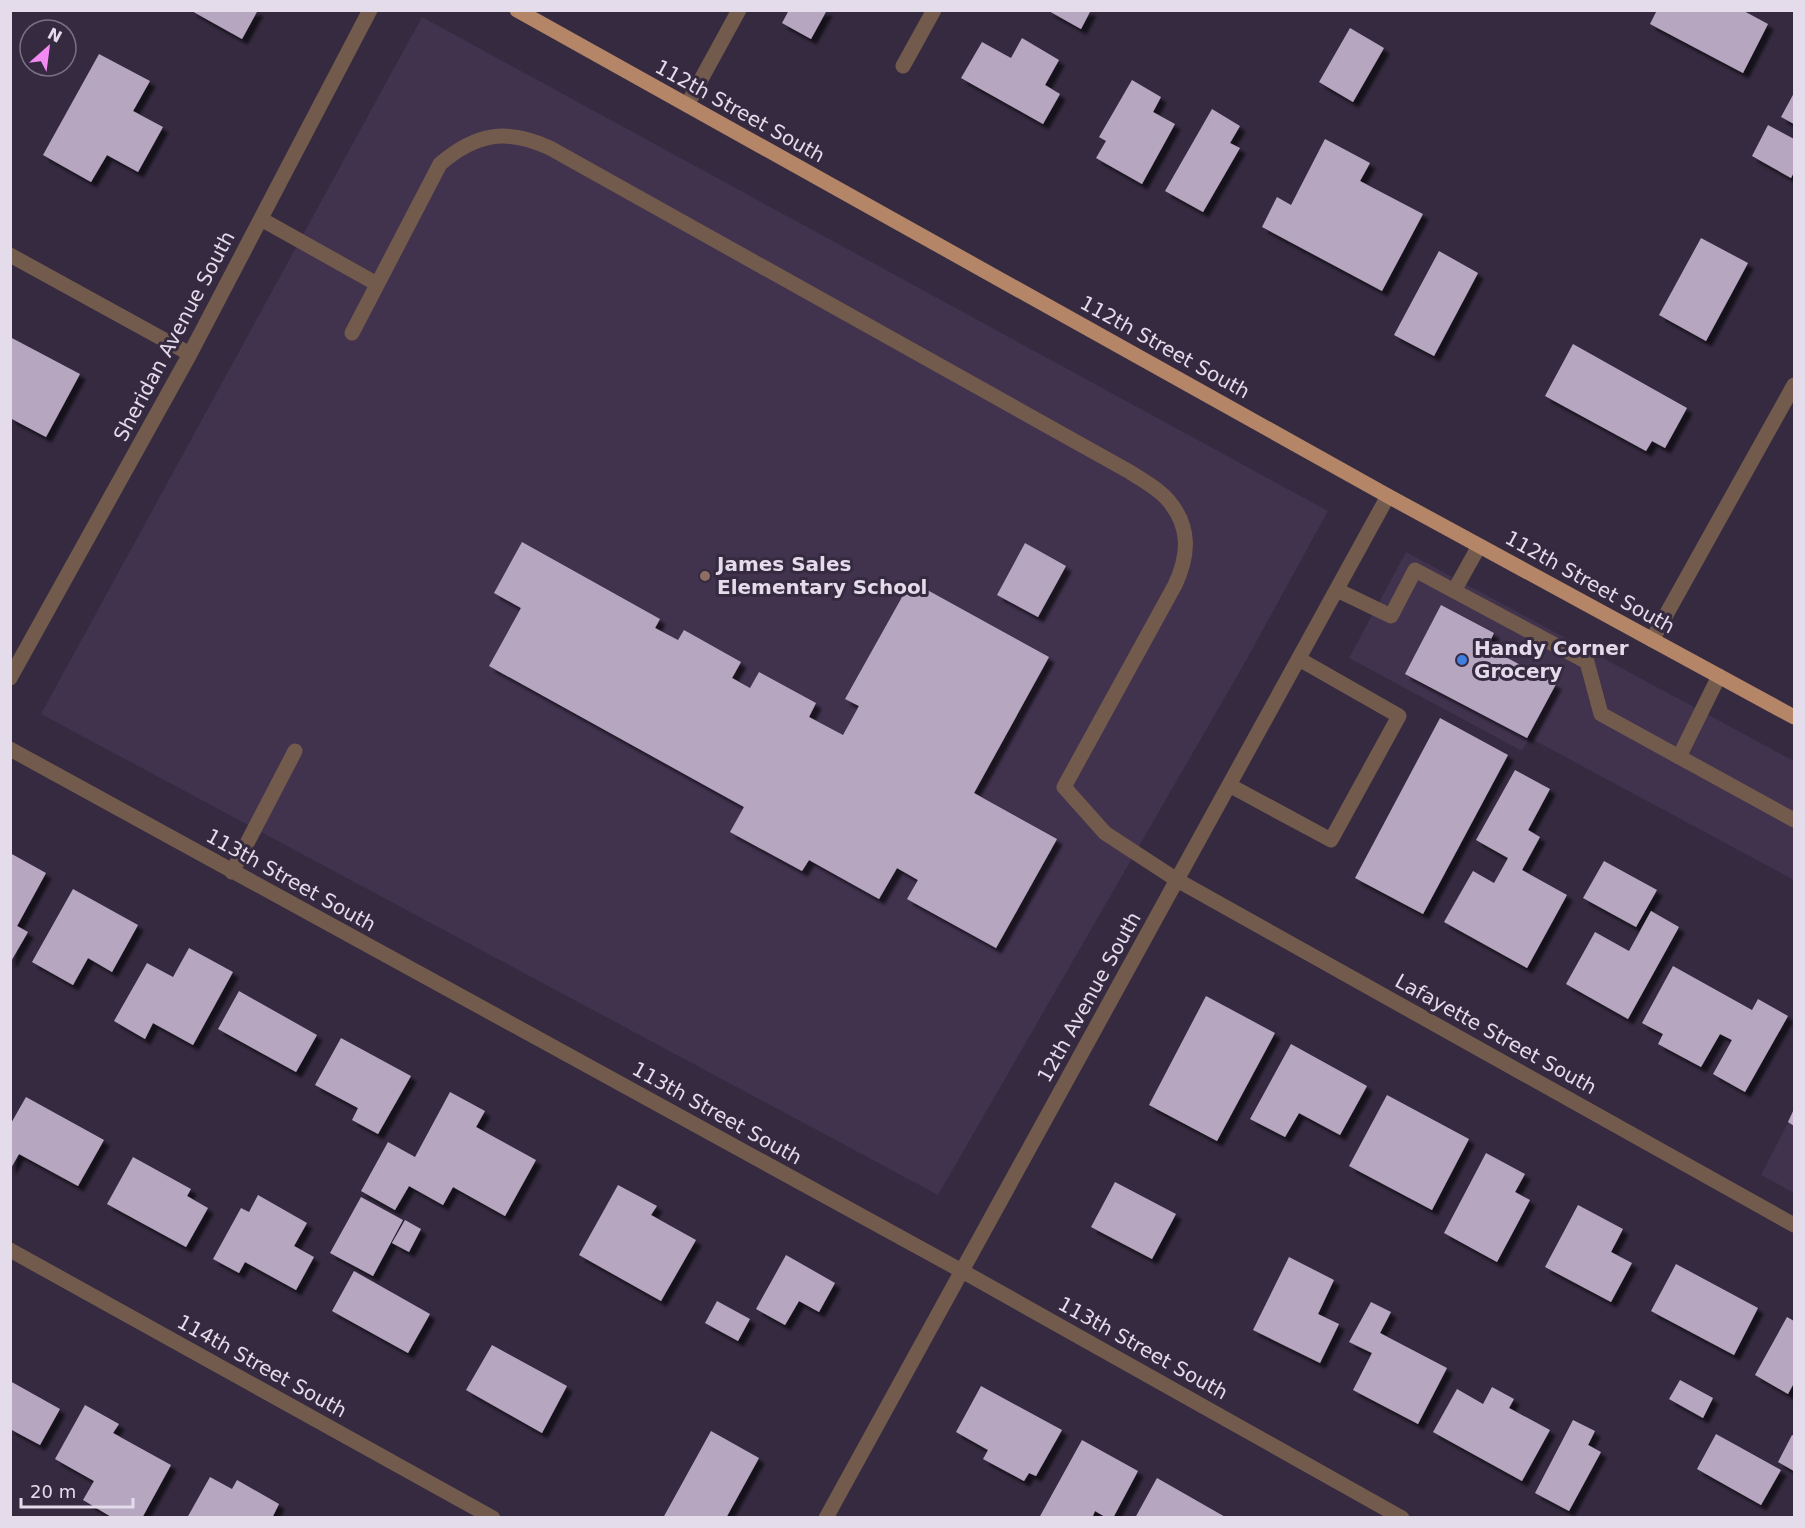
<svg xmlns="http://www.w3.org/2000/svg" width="1805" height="1528" font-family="'DejaVu Sans',sans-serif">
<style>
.built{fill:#41324e}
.building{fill:#b6a6c0;filter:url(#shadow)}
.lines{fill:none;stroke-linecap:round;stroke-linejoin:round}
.minor{stroke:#725b4c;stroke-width:15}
.major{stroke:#b48566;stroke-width:15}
.education-dot{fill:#8d6e63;stroke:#352a40;stroke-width:2}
.shop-dot{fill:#3f7fe0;stroke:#352a40;stroke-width:2}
.labels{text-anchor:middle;stroke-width:6;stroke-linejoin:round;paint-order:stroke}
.street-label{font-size:20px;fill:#e4dceb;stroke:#352a40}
.poi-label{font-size:20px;font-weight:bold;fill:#e4dceb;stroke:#352a40;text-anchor:start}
</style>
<defs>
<filter id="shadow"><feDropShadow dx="5.5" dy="5.5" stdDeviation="1.5" flood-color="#0009"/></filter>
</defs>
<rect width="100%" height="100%" fill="#352a40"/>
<path class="built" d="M422 17 1328 511 1248 657 938 1195 41 714Z
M1406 552 1794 761V880L1530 738 1522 751 1349 658Z
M1794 1111V1193L1761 1175Z"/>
<path class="building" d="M190 10H258L242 39Z
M789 10H827L811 39 782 23Z
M1047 10H1091L1081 29Z
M1657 10H1742L1768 24 1743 73 1650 24Z
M1350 28 1384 48 1353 102 1319 82Z
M1022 38 1059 60 1045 85 1060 94 1043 124 961 78 982 42 1011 58Z
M99 54 150 81 133 111 163 127 138 172 107 155 91 182 43 155Z
M1132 80 1161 97 1153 112 1175 124 1142 184 1096 158 1106 141 1099 137Z
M1794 93V124L1781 117Z
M1212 109 1240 126 1230 143 1240 148 1203 212 1165 191Z
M1768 125 1794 139V172L1791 178 1752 156Z
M1325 139 1370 163 1360 181 1423 214 1382 291 1262 227 1277 197 1291 205Z
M1701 238 1748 263 1706 341 1659 315Z
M1439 251 1478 273 1434 356 1394 335Z
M10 337 80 374 46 437 10 418Z
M1573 344 1687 408 1665 448 1652 441 1646 451 1545 396Z
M522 542 660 619 655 628 678 640 684 630 741 662 732 678 750 688 759 672 816 703 809 717 843 735 859 706 845 699 911 581 1049 657 974 793 1057 839 996 948 907 899 918 880 897 868 879 899 809 860 802 871 730 832 744 807 489 666 521 608 494 593Z
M1025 543 1066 566 1038 617 997 595Z
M1441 605 1494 633 1487 647 1556 684 1527 738 1405 674Z
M1440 718 1508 755 1423 914 1355 878Z
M1515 770 1550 789 1528 830 1540 837 1522 870 1567 895 1527 968 1444 922 1473 871 1494 883 1508 858 1476 840Z
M10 853 46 873 17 926 28 932 10 963Z
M1604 861 1657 890 1636 927 1583 898Z
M73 889 138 925 112 972 88 958 73 985 32 962Z
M1651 911 1679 927 1628 1019 1566 984 1595 932 1629 951Z
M189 948 233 972 193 1045 153 1023 145 1039 114 1021 147 963 173 977Z
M1673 966 1752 1010 1758 999 1788 1016 1745 1092 1713 1074 1732 1040 1720 1034 1701 1067 1658 1044 1663 1034 1642 1023Z
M239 991 317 1035 296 1072 218 1029Z
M1206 996 1275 1033 1217 1141 1149 1105Z
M341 1038 411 1076 378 1134 352 1120 358 1108 315 1085Z
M1291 1044 1367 1086 1340 1135 1299 1113 1285 1137 1250 1119Z
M450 1092 485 1111 476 1127 536 1160 505 1216 453 1187 443 1205 409 1186 395 1210 361 1191 388 1142 415 1157Z
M1387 1095 1469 1139 1432 1210 1349 1166Z
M26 1097 104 1140 78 1186 19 1154 10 1170V1125Z
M1794 1109V1126L1788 1122Z
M1486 1153 1525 1174 1515 1192 1530 1200 1497 1262 1444 1233Z
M133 1157 191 1189 187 1196 208 1208 186 1247 107 1204Z
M1115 1182 1176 1214 1152 1259 1091 1227Z
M618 1185 657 1206 651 1215 696 1240 661 1301 579 1255Z
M258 1195 307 1223 294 1246 314 1257 296 1290 245 1262 239 1273 213 1259 241 1208 249 1212Z
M361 1197 403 1220 373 1276 330 1253Z
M1578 1205 1623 1229 1611 1252 1632 1263 1611 1302 1545 1267Z
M405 1220 421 1229 409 1252 392 1243Z
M786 1255 835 1283 819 1312 799 1301 785 1325 756 1309Z
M1289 1257 1334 1280 1318 1314 1339 1324 1320 1363 1253 1330Z
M1676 1264 1758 1308 1734 1355 1651 1311Z
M354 1271 430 1314 408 1353 332 1311Z
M717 1301 750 1319 738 1341 705 1323Z
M1371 1302 1391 1312 1380 1333 1447 1368 1418 1424 1353 1390 1372 1353 1349 1342Z
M1787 1317 1794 1321V1383L1788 1394 1755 1375Z
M492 1345 567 1386 542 1433 466 1390Z
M1680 1380 1713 1398 1703 1418 1669 1399Z
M10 1381 60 1409 40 1445 10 1429Z
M981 1386 1062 1430 1036 1476 1029 1473 1024 1481 983 1459 988 1450 956 1432Z
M1492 1387 1514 1399 1509 1408 1550 1430 1522 1481 1433 1432 1457 1389 1483 1404Z
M85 1405 119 1424 113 1433 171 1465 142 1518H113L83 1500 94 1481 55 1459Z
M1573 1420 1595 1431 1588 1445 1601 1452 1569 1511 1535 1493Z
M711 1431 759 1458 726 1518H663Z
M1716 1434 1781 1470 1761 1505 1697 1469Z
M1792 1435 1794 1436V1471L1778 1462Z
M1082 1440 1138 1471 1113 1518H1107L1095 1511 1092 1518H1039Z
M210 1477 232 1489 237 1480 279 1504 272 1518H187Z
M1157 1478 1227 1518H1135Z"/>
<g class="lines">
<path class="minor" d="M903 66 934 10
M687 105 739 10
M261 219 377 284
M10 255 190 354
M352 333 440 164C476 133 507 128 550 148L1130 472C1142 480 1158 488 1168 500 1191 527 1189 555 1175 585L1064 787 1105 833 1177 880 1794 1225
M1337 590 1391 616 1415 570 1587 662 1601 714 1794 820
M1454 591 1479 546
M1652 640 1794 385
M10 678 190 354 370 10
M10 749 962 1271 1402 1518
M1679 757 1719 676
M1229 785 1331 840 1399 716 1299 659
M232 872 295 751
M10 1250 493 1518
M826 1518 1388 496"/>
<path class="major" d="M517 10 1388 496 1794 717"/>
</g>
<circle class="education-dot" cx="705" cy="576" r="6"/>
<circle class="shop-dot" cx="1462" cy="660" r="6"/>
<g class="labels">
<g class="street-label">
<text transform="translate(740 111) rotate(29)" y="7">112th Street South</text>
<text transform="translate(174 336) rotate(-62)" y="7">Sheridan Avenue South</text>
<text transform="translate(1165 347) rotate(29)" y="7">112th Street South</text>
<text transform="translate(1590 582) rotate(29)" y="7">112th Street South</text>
<text transform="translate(291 880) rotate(29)" y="7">113th Street South</text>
<text transform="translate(1089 997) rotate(-61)" y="7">12th Avenue South</text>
<text transform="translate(1496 1034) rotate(29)" y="7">Lafayette Street South</text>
<text transform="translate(717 1113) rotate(29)" y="7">113th Street South</text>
<text transform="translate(1143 1348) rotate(29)" y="7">113th Street South</text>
<text transform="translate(262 1366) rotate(29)" y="7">114th Street South</text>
</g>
<g class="poi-label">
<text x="717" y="571">James Sales<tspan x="717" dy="23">Elementary School</tspan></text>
<text x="1474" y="655">Handy Corner<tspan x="1474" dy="23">Grocery</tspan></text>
</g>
</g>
<rect width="1805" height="1528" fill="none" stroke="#e4dceb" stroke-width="24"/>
<g transform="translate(48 48) rotate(28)"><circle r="28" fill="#352a40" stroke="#7b7184" stroke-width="1.5"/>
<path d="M0-4.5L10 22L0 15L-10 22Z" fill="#f28af3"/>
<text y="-9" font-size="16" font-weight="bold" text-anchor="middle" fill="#e4dceb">N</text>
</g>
<path d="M21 1498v9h112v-9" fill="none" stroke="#e4dceb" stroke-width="3"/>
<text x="30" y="1498" font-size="18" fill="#e4dceb" stroke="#352a40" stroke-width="4.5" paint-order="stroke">20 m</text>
</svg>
